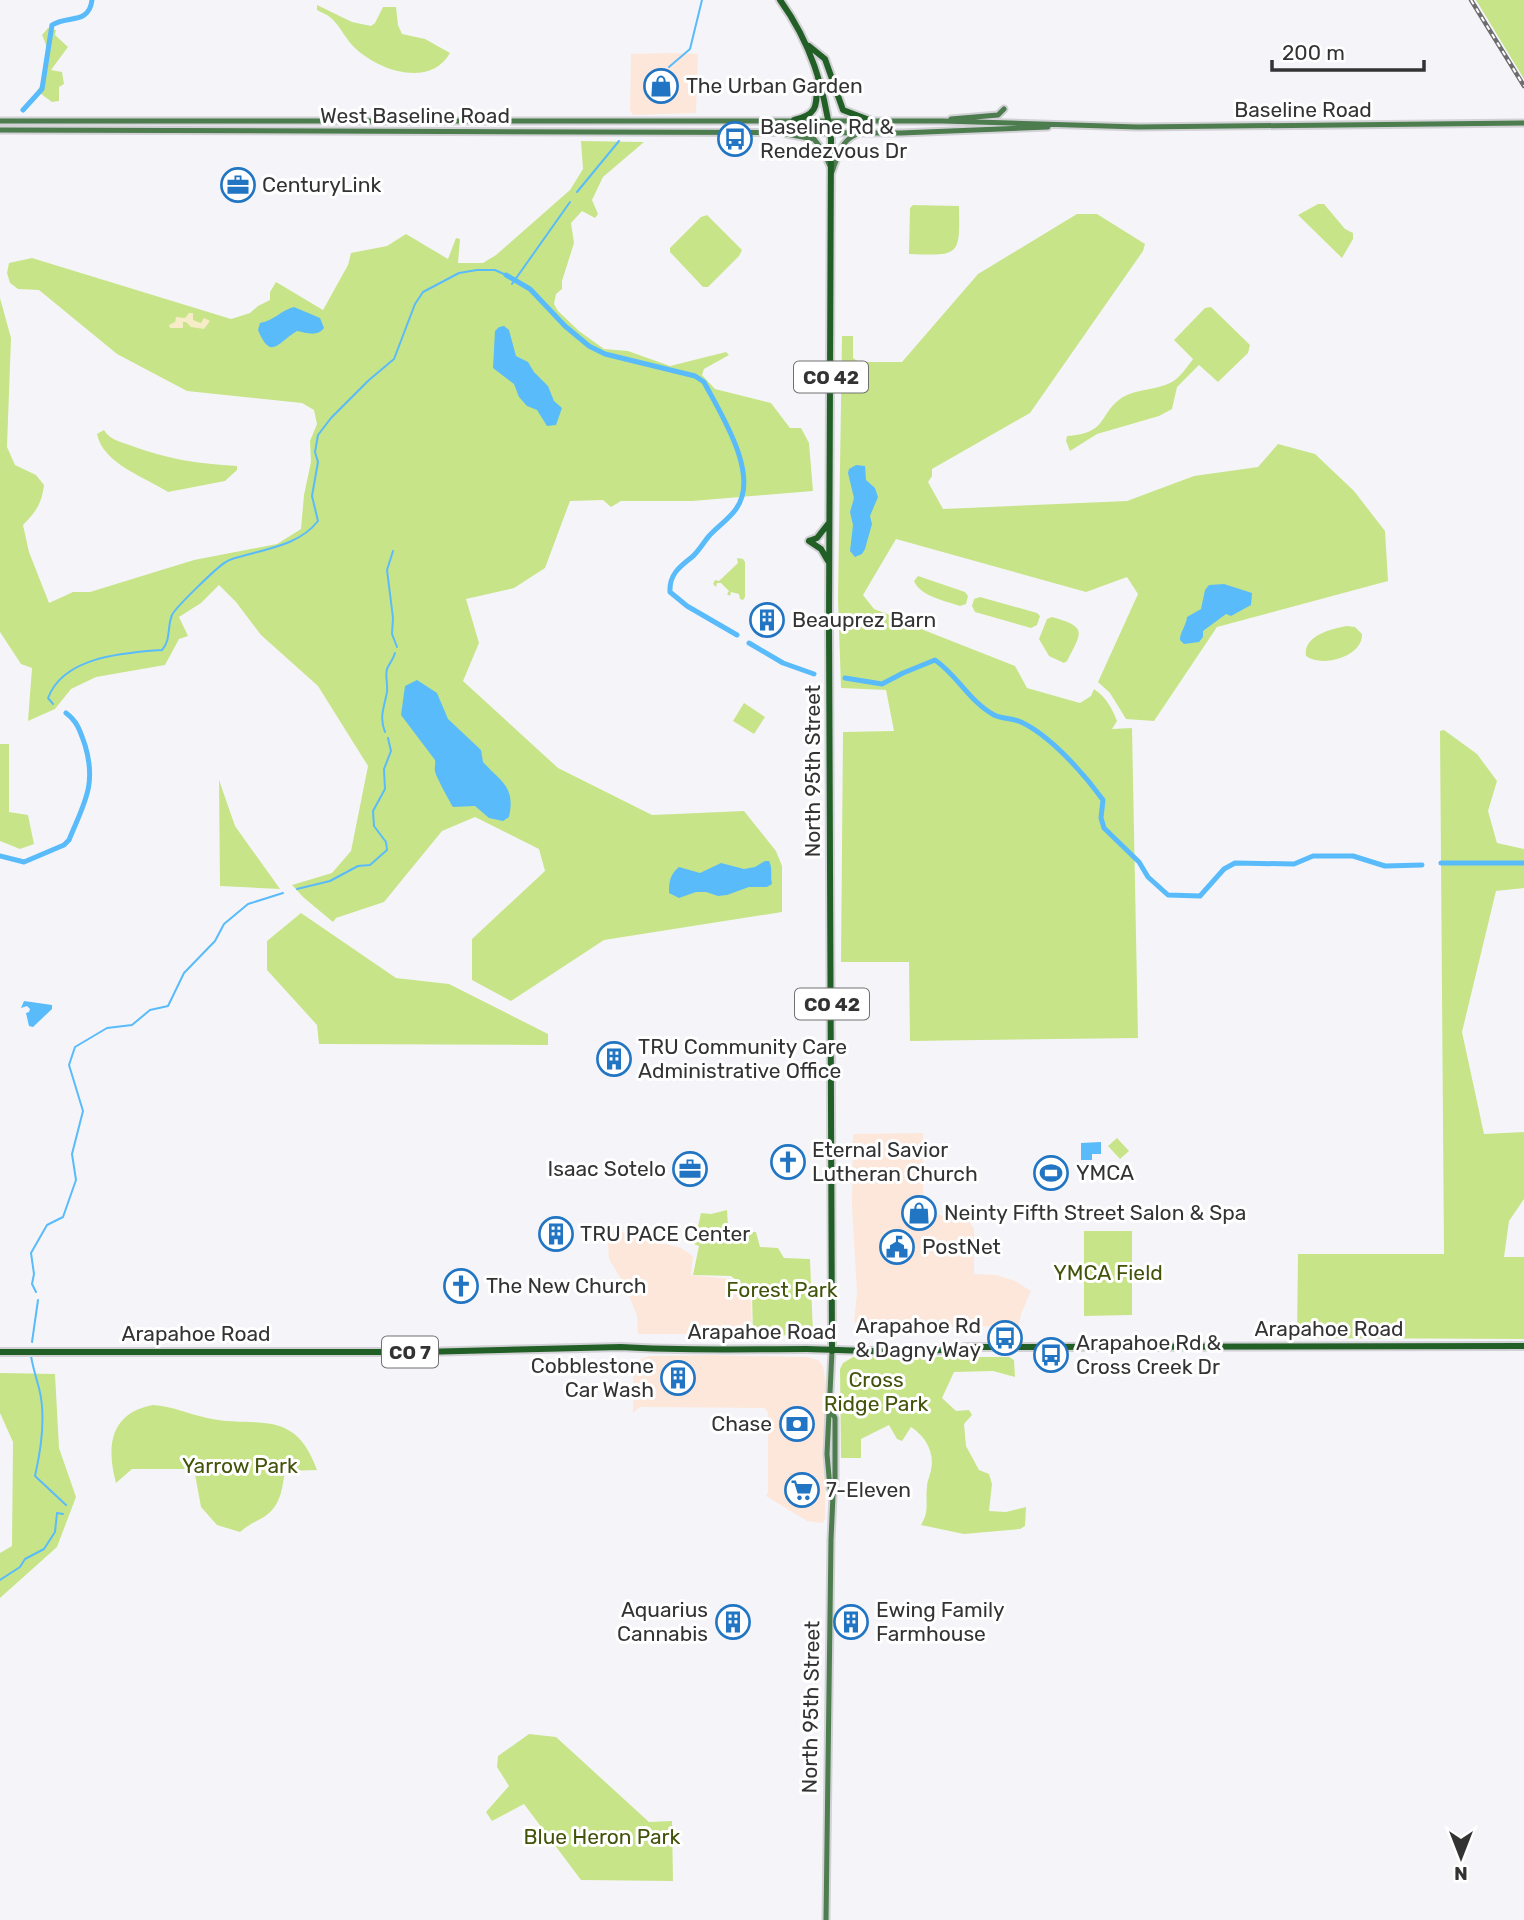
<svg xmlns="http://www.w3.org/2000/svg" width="1524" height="1920" font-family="Rubik,sans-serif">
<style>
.commercial{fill:#fde7da}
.green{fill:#c8e489}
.sand{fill:#f6ecc7}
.water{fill:#59bbfa}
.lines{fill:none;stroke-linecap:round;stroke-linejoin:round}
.stream{stroke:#59bbfa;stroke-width:2}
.canal{stroke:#59bbfa;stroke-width:5}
.secondary-casing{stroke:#d2d2d6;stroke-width:9}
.primary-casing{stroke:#d2d2d6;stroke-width:10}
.secondary{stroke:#4d7c4e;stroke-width:5}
.primary{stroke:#215f26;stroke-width:6}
.rail-casing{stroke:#6d6d6f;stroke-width:4.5}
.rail{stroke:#fff;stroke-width:2;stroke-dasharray:5;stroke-linecap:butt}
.labels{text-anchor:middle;stroke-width:6;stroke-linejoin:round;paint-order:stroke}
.shield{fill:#fff;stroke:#707071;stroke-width:2}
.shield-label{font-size:19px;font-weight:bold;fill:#333334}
.poi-label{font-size:21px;fill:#333334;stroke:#fff;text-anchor:start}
.street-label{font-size:21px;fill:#333334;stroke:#fff}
.park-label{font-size:21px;fill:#42530a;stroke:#fff}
</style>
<rect width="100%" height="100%" fill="#f5f5f9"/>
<path class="commercial" d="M672 53 698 54 696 113 633 115 630 110 631 54Z
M923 1133V1201L933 1211 944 1217H967L974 1229V1274L996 1275 1015 1281 1031 1291 1021 1314 1019 1326 858 1328 854 1321 857 1293 852 1206 853 1134Z
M607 1228 681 1248 693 1256 691 1275 731 1279 751 1301 752 1334H638L637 1315 623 1282 609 1259Z
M707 1355 808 1357 818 1360 823 1366 826 1384 825 1518 823 1523 807 1521 766 1496 768 1492V1413L765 1408 640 1407 633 1413V1368L637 1361 649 1356Z"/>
<path class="green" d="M1476 0H1524V79Z
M317 5 352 22 371 26 375 23 383 7H396L398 25 402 34 425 39 450 53C430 88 379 71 355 48 346 40 341 27 331 18 327 14 322 13 317 10Z
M48 28 56 30 55 35 68 47 51 70 62 72 64 84 59 87V101L52 102 37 91C50 71 52 56 42 35Z
M581 141 644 142 603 177 592 200 598 214 595 218 582 211 571 223 574 243 562 281V289L556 294 554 304 558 311 579 331 604 349 628 351 670 366 726 352 729 355 704 369 702 375 715 389 771 403 790 428H801L809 443 813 491 692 501H621L611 507 603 500 570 501 545 568 514 588 466 599 479 643 463 681 558 768 652 815 744 811 776 851 782 866V912L604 940 511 1001 472 980V939L545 871 539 849 475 817 442 831 384 902 336 918 333 922 303 897 292 885 332 873 351 851 368 766 318 686 261 635 236 602 219 585 201 603 179 617 188 636 179 639 165 665 96 677 71 689 55 709 28 721 32 668 21 664 0 632V298L11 338 7 447 15 465 36 475 44 485C42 503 36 512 23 525L29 552 49 603 73 592H90L194 560 277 544 301 529 304 495 311 462 310 441 317 424 314 410 302 403 187 391 117 354 39 290 18 289 10 283 7 273 9 263 32 258 231 319 250 313 258 306 270 300V292L276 282 323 310 348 265 351 253 387 246 406 234 448 259 456 238 460 239 458 263H483L496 255 570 190 583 169Z
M1318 204H1324L1345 229 1353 233V239L1342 258 1298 215Z
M913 205 959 206C960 256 960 256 909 254L910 208Z
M1077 214H1097L1145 244 1143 251 1030 413 932 469V476L928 482 943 509 1127 501 1194 476 1258 467 1278 444 1315 454 1354 491 1385 531 1388 581 1217 627 1154 721 1126 719 1110 693 1098 682 1138 594 1127 577 1086 592 896 539 863 595 874 609 895 617 898 614 911 625 1015 666 1027 688 1080 703 1091 696 1094 689C1106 697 1112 708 1117 721L1112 729 1132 728 1138 1038 910 1041 909 962H841L843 732 894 731 886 690 841 688 838 599 842 336H853V358L859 362H902L978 274Z
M707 215 742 250 739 256 708 287H703L670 252V248L701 217Z
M1211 307 1250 345 1248 353 1218 382 1199 365 1177 387 1172 409 1159 416 1097 434 1070 451 1066 441 1067 436C1110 433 1097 414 1123 397 1136 389 1156 390 1170 383 1179 379 1187 367 1193 359L1174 340 1205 308Z
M104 430C110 440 121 442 132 446 167 459 199 464 237 466V470L225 481 168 492C145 477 103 464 97 434Z
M737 558 743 559 745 562V597L743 600 740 599 739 594 731 592 730 596 727 594 729 591 721 583H717L716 587 713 584 715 580 719 581 738 563Z
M918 576 965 592 968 596 966 604 960 606C945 601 920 596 914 581Z
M980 597 1037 613 1040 616 1037 625 1031 628 975 612 972 606 974 599Z
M1052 617C1088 627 1082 632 1067 661L1064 663 1049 656 1039 639 1047 619Z
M1347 626 1355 627 1362 634C1363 657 1322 668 1306 656 1303 636 1330 629 1347 626Z
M744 703 765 717 754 734 733 721Z
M1444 730 1477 754 1497 781 1488 811 1497 843 1524 849V888L1496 891 1462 1032 1484 1134 1524 1132V1199L1509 1221 1504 1257H1524V1339L1297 1338 1298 1254H1444L1440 731Z
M0 744H9V812L28 815 34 844 20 849 0 841Z
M219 780 235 826 280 889 220 886Z
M301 913 396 978 449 984 548 1034V1045L319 1044 317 1025 267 970V941Z
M1117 1138 1129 1151 1120 1159 1108 1146Z
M727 1210 728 1226 736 1231 756 1232 760 1247 778 1248 784 1258 810 1259 813 1335 753 1336 752 1293 731 1276 693 1275 699 1246 694 1244 701 1213 711 1214Z
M1084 1231H1132V1315L1084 1316Z
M853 1357H1009L1014 1360 1015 1377 993 1371 954 1372 942 1398 956 1411 969 1410 972 1415 964 1424 966 1446 979 1470 989 1474 992 1484 989 1511 1006 1512 1026 1507 1025 1526 1020 1529 964 1534 921 1525C930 1510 925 1503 927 1487 927 1481 930 1476 931 1470 935 1452 925 1436 911 1427L902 1441 897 1439 889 1425 861 1439V1458H841L840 1369 843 1363Z
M0 1373 55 1374 59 1448 76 1497 57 1547 0 1598V1553L12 1546 13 1442 0 1413Z
M153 1405C172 1406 189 1414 207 1418 257 1429 294 1406 317 1470L285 1471C282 1489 281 1506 264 1517 255 1522 248 1525 240 1532L217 1525 201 1507 194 1469H132L116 1483C106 1446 110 1413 153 1405Z
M529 1734 556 1737 649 1822 672 1821 673 1881 581 1880 524 1804 492 1821 486 1812 509 1786 497 1767 498 1756Z"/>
<path class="sand" d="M189 313H193V320L201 323 204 318 210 321 204 329 191 327 186 322H183V328H170L169 325 175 322 176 317 185 318Z"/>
<path class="water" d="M294 307 320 318 324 328C317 337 307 333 297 331 277 343 271 361 258 330L260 323C274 321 281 310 294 307Z
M504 326 509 330 516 356 528 362 534 372 548 386 554 401 562 408 556 425 547 426 537 410 527 406 519 397 514 384 493 368 495 331 499 327Z
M856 465 865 466 866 480 875 488 878 497 870 516 872 524 865 549 862 554 855 557 850 551 853 525 850 512 854 498 848 473 849 469Z
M1224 584 1252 593 1251 605 1231 616 1226 614 1203 631V637L1199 642 1184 644 1180 640C1180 632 1186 626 1187 617L1201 609 1205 590 1209 585Z
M417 680 437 693 448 719 481 750 483 762C500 781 516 786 509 817L503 821 489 818 475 806 453 807C450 802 435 775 435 771 434 767 436 764 435 760L401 715 405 686Z
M765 861H769C773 868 770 876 772 884L767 887H749L727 895 718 896 706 892H696L679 898 669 893C669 882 670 874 679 867L700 873 721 863 744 869 755 867Z
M24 1001 52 1005V1009L33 1027 29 1026 26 1013 29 1012 30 1009 27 1006 21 1008Z
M1101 1142V1154H1092V1160H1081V1143Z"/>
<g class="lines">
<path class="stream" d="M669 67 690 49 702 0
M577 192 619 141
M512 284 570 202
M393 551 387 570 393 618 392 634 397 647
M53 704 48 698C64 656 124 653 162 650 171 640 167 627 172 615 175 608 218 566 226 562 231 558 240 557 246 555 272 548 301 543 318 521L312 496 318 462 315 452 318 435 331 418 369 380 394 359 415 304 423 292 459 273 477 270H495L506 275
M385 732C379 717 384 708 387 692 388 685 385 675 387 669 390 662 393 660 395 653
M297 889 330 881 358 866 370 865 387 850 386 842 374 826 373 811 385 789 384 769 391 751 388 738
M36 1292 32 1284 34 1274 31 1253 47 1225 63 1217 76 1180 72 1154 83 1111 69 1065 75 1047 107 1028 132 1025 150 1010 168 1006 184 973 215 941 224 924 248 904 283 893
M32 1342 38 1300
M31 1356C33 1368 36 1377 39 1388 46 1415 41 1450 35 1476L66 1505
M0 1580 20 1567 25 1559 44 1549 55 1532 57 1513 63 1514"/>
<path class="canal" d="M23 110 42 89 52 25C67 15 89 25 92 0
M506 275 530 289 565 326 589 346 605 354 695 376 704 382C720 413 761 475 736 509 729 519 717 527 709 536 703 543 699 551 692 557 679 567 669 575 670 592L687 606 737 635
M749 643 783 663 814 674
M845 678 882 684 903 673 935 660C957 675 970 702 994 715 1002 719 1013 718 1021 722 1051 736 1084 774 1103 800L1101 818 1104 828 1139 862 1148 877 1168 895 1200 896 1224 869 1235 863 1294 864 1313 856H1353L1385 866 1422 865
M0 856 24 862 64 845 69 840C84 803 97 785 85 745 80 731 78 722 66 713
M1441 863H1524"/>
<g class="secondary-casing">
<path id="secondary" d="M951 119 998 115 1004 109
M0 121H943L1138 127 1524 123
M0 130 901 133 1048 127
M786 134 814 139 823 151 830 166
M832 172C837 158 841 141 855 135
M832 1351 827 1454 830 1488 833 1495
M826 1920 831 1540 833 1495 835 1488V1418L831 1411"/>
</g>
<g class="primary-casing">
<path id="primary" d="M780 0C811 43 824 87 831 139L829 622 832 1351
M809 46 825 59 843 110 872 121
M794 120C820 114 816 104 817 81
M809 541 821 549 828 561
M809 541 817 538 828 524
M0 1352H421L621 1347C683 1351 745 1349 807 1349 860 1350 915 1355 967 1347L1524 1346"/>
</g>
<use href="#secondary" class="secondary"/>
<use href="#primary" class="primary"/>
<g class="rail-casing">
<path id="rail" d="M1471 0 1524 86"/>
</g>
<use href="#rail" class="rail"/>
</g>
<defs>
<g id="shop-ring" transform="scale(1.75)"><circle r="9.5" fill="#fff" stroke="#2175c3" stroke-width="1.5"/><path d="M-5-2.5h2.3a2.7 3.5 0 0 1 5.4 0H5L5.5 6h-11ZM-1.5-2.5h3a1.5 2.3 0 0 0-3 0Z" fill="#2175c3"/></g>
<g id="bus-ring" transform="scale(1.75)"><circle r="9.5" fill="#fff" stroke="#2175c3" stroke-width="1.5"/><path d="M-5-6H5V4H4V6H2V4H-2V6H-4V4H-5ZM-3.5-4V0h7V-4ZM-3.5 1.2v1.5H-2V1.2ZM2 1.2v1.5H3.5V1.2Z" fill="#2175c3"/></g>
<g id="office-ring" transform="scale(1.75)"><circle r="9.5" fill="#fff" stroke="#2175c3" stroke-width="1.5"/><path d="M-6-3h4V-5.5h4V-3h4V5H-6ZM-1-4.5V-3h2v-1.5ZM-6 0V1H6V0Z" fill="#2175c3"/></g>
<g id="building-ring" transform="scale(1.75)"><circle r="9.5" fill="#fff" stroke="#2175c3" stroke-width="1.5"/><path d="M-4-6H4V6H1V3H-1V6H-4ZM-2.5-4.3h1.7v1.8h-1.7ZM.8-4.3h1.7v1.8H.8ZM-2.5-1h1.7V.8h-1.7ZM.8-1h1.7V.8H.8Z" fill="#2175c3"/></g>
<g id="church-ring" transform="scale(1.75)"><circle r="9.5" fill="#fff" stroke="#2175c3" stroke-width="1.5"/><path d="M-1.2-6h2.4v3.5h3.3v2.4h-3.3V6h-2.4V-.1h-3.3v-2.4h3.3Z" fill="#2175c3"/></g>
<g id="stadium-ring" transform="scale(1.75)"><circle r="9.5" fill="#fff" stroke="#2175c3" stroke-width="1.5"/><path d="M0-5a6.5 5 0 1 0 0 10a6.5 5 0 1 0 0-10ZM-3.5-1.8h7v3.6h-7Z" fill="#2175c3"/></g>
<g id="civic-ring" transform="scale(1.75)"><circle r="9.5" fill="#fff" stroke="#2175c3" stroke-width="1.5"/><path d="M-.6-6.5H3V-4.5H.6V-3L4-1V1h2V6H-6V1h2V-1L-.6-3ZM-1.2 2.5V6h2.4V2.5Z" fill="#2175c3"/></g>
<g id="bank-ring" transform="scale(1.75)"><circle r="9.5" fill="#fff" stroke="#2175c3" stroke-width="1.5"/><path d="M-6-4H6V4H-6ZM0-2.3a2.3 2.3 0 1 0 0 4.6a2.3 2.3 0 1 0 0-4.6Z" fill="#2175c3"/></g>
<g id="supermarket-ring" transform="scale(1.75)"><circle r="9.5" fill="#fff" stroke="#2175c3" stroke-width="1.5"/><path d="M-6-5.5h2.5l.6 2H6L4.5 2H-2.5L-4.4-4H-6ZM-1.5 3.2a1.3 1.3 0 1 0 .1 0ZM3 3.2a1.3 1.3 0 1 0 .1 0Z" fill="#2175c3"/></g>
</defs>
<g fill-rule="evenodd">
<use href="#shop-ring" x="661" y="86"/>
<use href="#bus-ring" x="735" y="139"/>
<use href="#office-ring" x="238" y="185"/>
<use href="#building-ring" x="767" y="620"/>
<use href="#building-ring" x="614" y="1059"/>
<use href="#church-ring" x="788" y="1162"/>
<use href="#office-ring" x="690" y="1169"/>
<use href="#stadium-ring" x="1051" y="1173"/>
<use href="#shop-ring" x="919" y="1213"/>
<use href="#building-ring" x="556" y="1234"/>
<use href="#civic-ring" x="897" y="1247"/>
<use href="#church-ring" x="461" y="1286"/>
<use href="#bus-ring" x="1005" y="1338"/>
<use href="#bus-ring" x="1051" y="1355"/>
<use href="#building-ring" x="678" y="1378"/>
<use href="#bank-ring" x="797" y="1424"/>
<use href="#supermarket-ring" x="802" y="1490"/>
<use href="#building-ring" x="733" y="1622"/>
<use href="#building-ring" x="851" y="1622"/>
</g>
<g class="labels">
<g class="shield">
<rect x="794" y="361.5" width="74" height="31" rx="5"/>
<rect x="795" y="988.5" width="74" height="31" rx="5"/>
<rect x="382" y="1336.5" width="56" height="31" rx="5"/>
</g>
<g class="shield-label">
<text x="831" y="384">CO 42</text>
<text x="832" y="1011">CO 42</text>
<text x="410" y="1359">CO 7</text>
</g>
<g class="poi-label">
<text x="686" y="93">The Urban Garden</text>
<text x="760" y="134">Baseline Rd &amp;<tspan x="760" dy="24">Rendezvous Dr</tspan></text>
<text x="262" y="192">CenturyLink</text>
<text x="792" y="627">Beauprez Barn</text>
<text x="638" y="1054">TRU Community Care<tspan x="638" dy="24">Administrative Office</tspan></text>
<text x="812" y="1157">Eternal Savior<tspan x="812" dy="24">Lutheran Church</tspan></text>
<text x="666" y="1176" text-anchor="end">Isaac Sotelo</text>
<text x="1076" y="1180">YMCA</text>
<text x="944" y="1220">Neinty Fifth Street Salon &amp; Spa</text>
<text x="580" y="1241">TRU PACE Center</text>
<text x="922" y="1254">PostNet</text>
<text x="486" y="1293">The New Church</text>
<text x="981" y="1333" text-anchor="end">Arapahoe Rd<tspan x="981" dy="24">&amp; Dagny Way</tspan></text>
<text x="1076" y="1350">Arapahoe Rd &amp;<tspan x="1076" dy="24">Cross Creek Dr</tspan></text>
<text x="654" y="1373" text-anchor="end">Cobblestone<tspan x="654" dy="24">Car Wash</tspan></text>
<text x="772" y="1431" text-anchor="end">Chase</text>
<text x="826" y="1497">7-Eleven</text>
<text x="708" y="1617" text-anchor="end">Aquarius<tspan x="708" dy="24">Cannabis</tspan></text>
<text x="876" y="1617">Ewing Family<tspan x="876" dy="24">Farmhouse</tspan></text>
</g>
<g class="street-label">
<text x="1303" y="117">Baseline Road</text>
<text x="415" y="123">West Baseline Road</text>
<text transform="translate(813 771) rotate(-90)" y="7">North 95th Street</text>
<text x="1329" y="1336">Arapahoe Road</text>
<text x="762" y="1339">Arapahoe Road</text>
<text x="196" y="1341">Arapahoe Road</text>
<text transform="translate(811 1707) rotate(-89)" y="7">North 95th Street</text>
</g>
<g class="park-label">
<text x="1108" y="1280">YMCA Field</text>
<text x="782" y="1297">Forest Park</text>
<text x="876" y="1387">Cross<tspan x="876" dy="24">Ridge Park</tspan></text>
<text x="240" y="1473">Yarrow Park</text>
<text x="602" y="1844">Blue Heron Park</text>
</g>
</g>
<g transform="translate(1461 1857) rotate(180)" stroke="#ffffff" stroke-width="5" paint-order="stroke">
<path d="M0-5L12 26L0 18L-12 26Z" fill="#333334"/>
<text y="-10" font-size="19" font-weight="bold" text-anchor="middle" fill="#333334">N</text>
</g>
<path d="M1272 60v10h152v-10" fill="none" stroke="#333334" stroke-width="3.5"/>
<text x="1282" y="60" font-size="21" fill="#333334" stroke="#ffffff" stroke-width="5" paint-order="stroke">200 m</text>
</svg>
